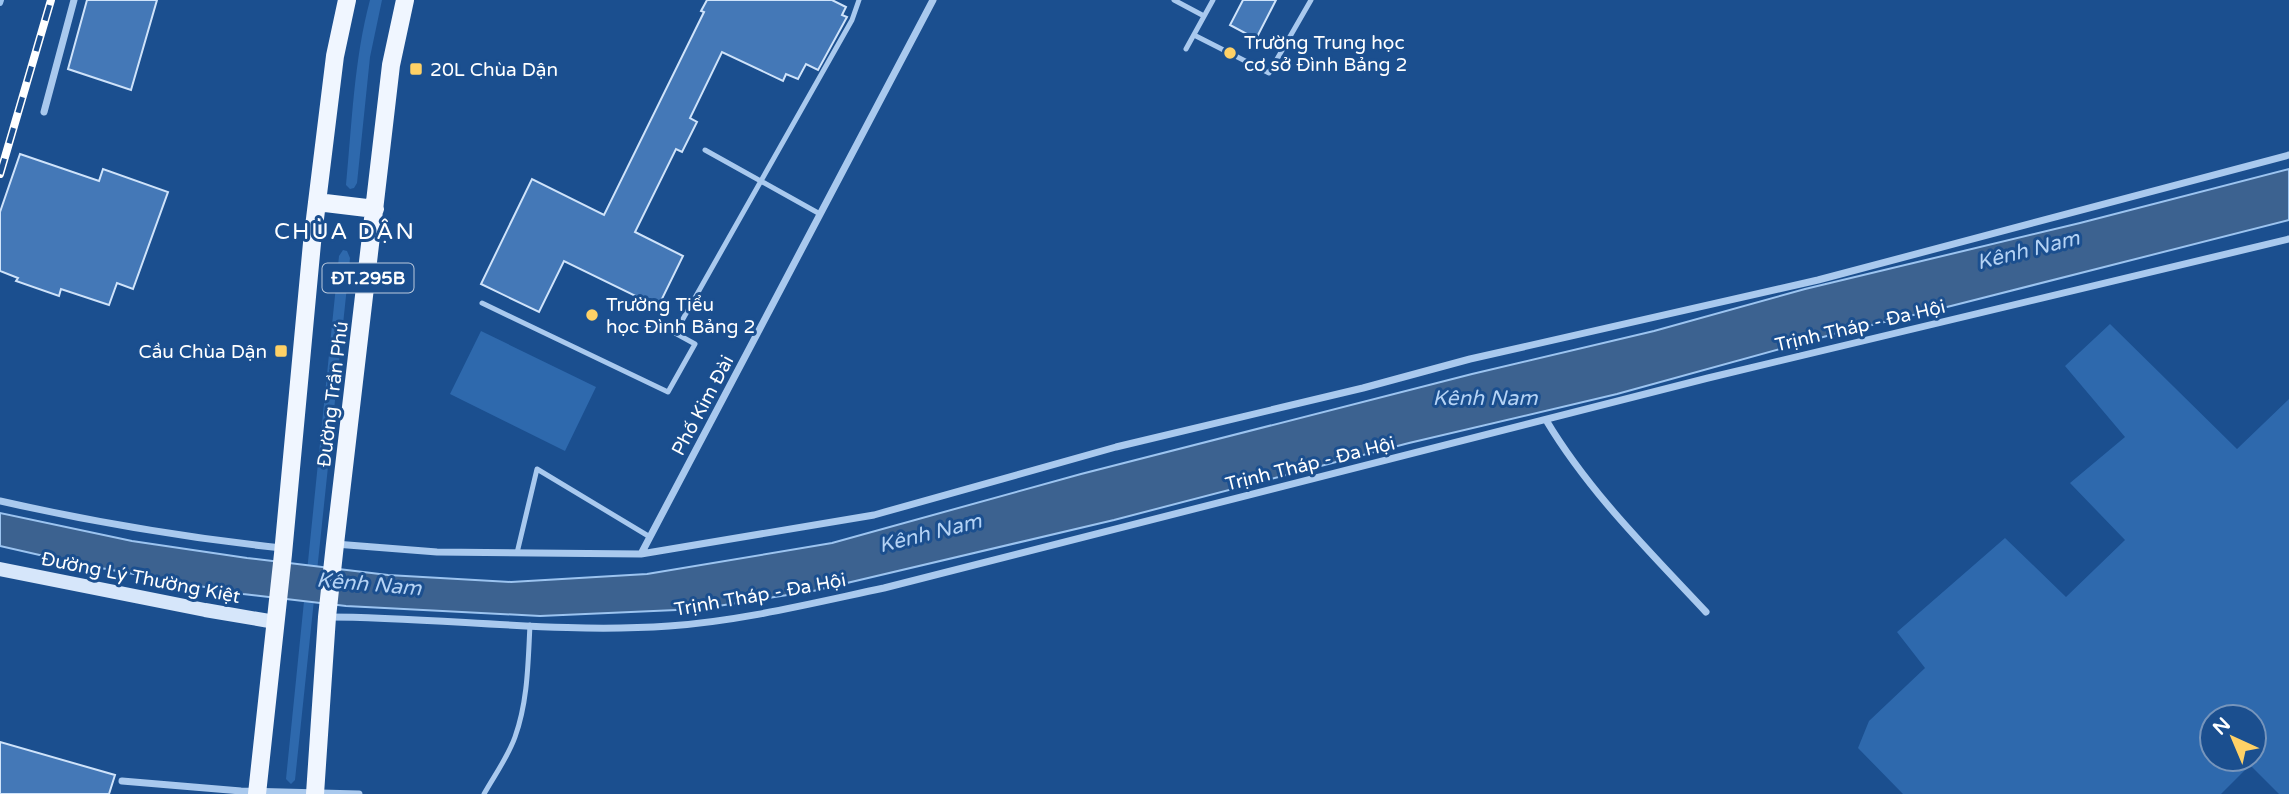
<svg xmlns="http://www.w3.org/2000/svg" width="2289" height="794" font-family="'Varela Round',sans-serif">
<style>
.green{fill:#2e69ad;fill-rule:evenodd}
.water{fill:#3c6290;stroke:#9cc4f0;stroke-width:2}
.lines{fill:none;stroke-linecap:round;stroke-linejoin:round}
.stream{stroke:#9cc4f0;stroke-width:6}
.building{fill:#4478b7;stroke:#cfe3fa;stroke-width:2}
.service{stroke:#a9c9ee;stroke-width:5}
.minor{stroke:#a9c9ee;stroke-width:7}
.secondary{stroke:#d6e6fa;stroke-width:14}
.primary{stroke:#f0f6ff;stroke-width:18}
.rail-casing{stroke:#fff;stroke-width:8}
.rail{stroke:#1b4f8f;stroke-width:5;stroke-dasharray:16;stroke-linecap:butt}
.poi-dot{fill:#ffd166;stroke:#1b4f8f;stroke-width:2.5}
.labels{text-anchor:middle;stroke-width:6;stroke-linejoin:round;paint-order:stroke}
.shield{fill:#1b4f8f;stroke:#bbcadd;stroke-width:2}
.shield-label{font-size:18px;font-weight:bold;fill:#fff}
.poi-label{font-size:19px;fill:#fff;stroke:#1b4f8f;text-anchor:start}
.street-label{font-size:19px;fill:#fff;stroke:#1b4f8f}
.water-label{font-size:21px;font-style:italic;fill:#b5d3f5;stroke:#1b4f8f}
.quarter-label{font-size:23px;letter-spacing:2px;fill:#fff;stroke:#1b4f8f}
</style>
<rect width="100%" height="100%" fill="#1b4f8f"/>
<path class="green" d="M370 0H382L370 57 357 183 354 188 350 189 346 185C352 124 354 59 370 0Z
M343 250 347 251 350 258 295 780 291 784 286 779 288 759 339 256Z
M2110 324 2237 449 2289 399V794H2279L2250 765 2221 794H1903L1858 748 1869 721 1925 668 1897 632 2005 538 2066 597 2125 540 2070 483 2125 437 2065 366ZM2212 717H2254V759H2212Z
M481 331 596 387 565 451 450 394Z"/>
<path class="water" d="M2289 169V220L1951 306 1834 334 1617 394 1409 443 1114 520 813 591 699 609 540 616 346 606 243 594 79 564 0 546V513L132 541 247 558 388 575 511 582 647 574 832 543 1081 474 1472 374 1654 331 1805 289 2080 223Z"/>
<g class="lines">
<path class="stream" d="M0 3 1 0"/>
</g>
<path class="building" d="M87 0H157L131 90 68 69Z
M707 0H832L846 7 842 15 847 17 818 70 806 64 798 79 786 74 783 81 722 52 690 118 697 122 682 152 676 149 635 232 683 256 658 307 564 261 539 312 481 284 532 179 604 215 704 12 701 11Z
M1243 0H1276L1256 39 1230 25Z
M20 154 99 181 103 169 168 192 133 289 117 283 109 305 61 289 59 296 16 281 18 278 0 271V212Z
M0 742 115 775 109 794H0Z"/>
<g class="lines">
<path class="service" d="M1174 0 1204 16
M1194 35 1269 73 1311 0
M1186 49 1213 0
M705 150 820 214
M482 303 668 392 695 344 675 333 852 20 859 0
M517 553 537 469 650 537
M484 794C494 776 508 757 515 737 528 701 528 662 530 625"/>
<path class="minor" d="M44 112 74 0
M1546 420C1589 492 1649 551 1706 612
M0 501C93 522 188 538 282 548
M335 544 437 552 641 554 933 0
M641 554 874 515 1116 447 1363 388 1470 359 1818 280 2289 155
M327 617C441 617 555 634 669 626 741 621 813 603 884 588L1708 378 2289 239
M122 781 241 791 359 794"/>
<path class="secondary" d="M0 569 205 610 275 622"/>
<path class="primary" d="M317 202 375 209
M257 794 283 554 312 243 335 56 347 0
M315 794 327 617 335 544 391 65 405 0"/>
<g class="rail-casing">
<path id="rail" d="M0 174 51 0"/>
</g>
<use href="#rail" class="rail"/>
</g>
<g class="poi-dot">
<circle cx="1230" cy="53" r="7"/>
<rect x="409" y="62" width="14" height="14" rx="3.5"/>
<circle cx="592" cy="315" r="7"/>
<rect x="274" y="344" width="14" height="14" rx="3.5"/>
</g>
<g class="labels">
<rect class="shield" x="322.5" y="263.5" width="91" height="29" rx="5"/>
<g class="shield-label">
<text x="368" y="284">ĐT.295B</text>
</g>
<g class="poi-label">
<text x="1244" y="49">Trường Trung học<tspan x="1244" dy="22">cơ sở Đình Bảng 2</tspan></text>
<text x="430" y="76">20L Chùa Dận</text>
<text x="606" y="311">Trường Tiểu<tspan x="606" dy="22">học Đình Bảng 2</tspan></text>
<text x="267" y="358" text-anchor="end">Cầu Chùa Dận</text>
</g>
<g class="street-label">
<text transform="translate(1860 325) rotate(-13)" y="7">Trịnh Tháp - Đa Hội</text>
<text transform="translate(332 394) rotate(-83)" y="7">Đường Trần Phú</text>
<text transform="translate(702 405) rotate(-62)" y="7">Phố Kim Đài</text>
<text transform="translate(1310 463) rotate(-14)" y="7">Trịnh Tháp - Đa Hội</text>
<text transform="translate(141 577) rotate(11)" y="7">Đường Lý Thường Kiệt</text>
<text transform="translate(760 594) rotate(-10)" y="7">Trịnh Tháp - Đa Hội</text>
</g>
<g class="water-label">
<text transform="translate(2028 250) rotate(-14)" y="7">Kênh Nam</text>
<text x="1485" y="405">Kênh Nam</text>
<text transform="translate(930 533) rotate(-14)" y="7">Kênh Nam</text>
<text transform="translate(369 584) rotate(5)" y="7">Kênh Nam</text>
</g>
<g class="quarter-label">
<text x="345" y="239">CHÙA DẬN</text>
</g>
</g>
<g transform="translate(2233 738) rotate(316)"><circle r="33" fill="#1b4f8f" stroke="#7695bc" stroke-width="2"/>
<path d="M0-5L12 26L0 18L-12 26Z" fill="#ffd166"/>
<text y="-10" font-size="19" font-weight="bold" text-anchor="middle" fill="#ffffff">N</text>
</g>
</svg>
